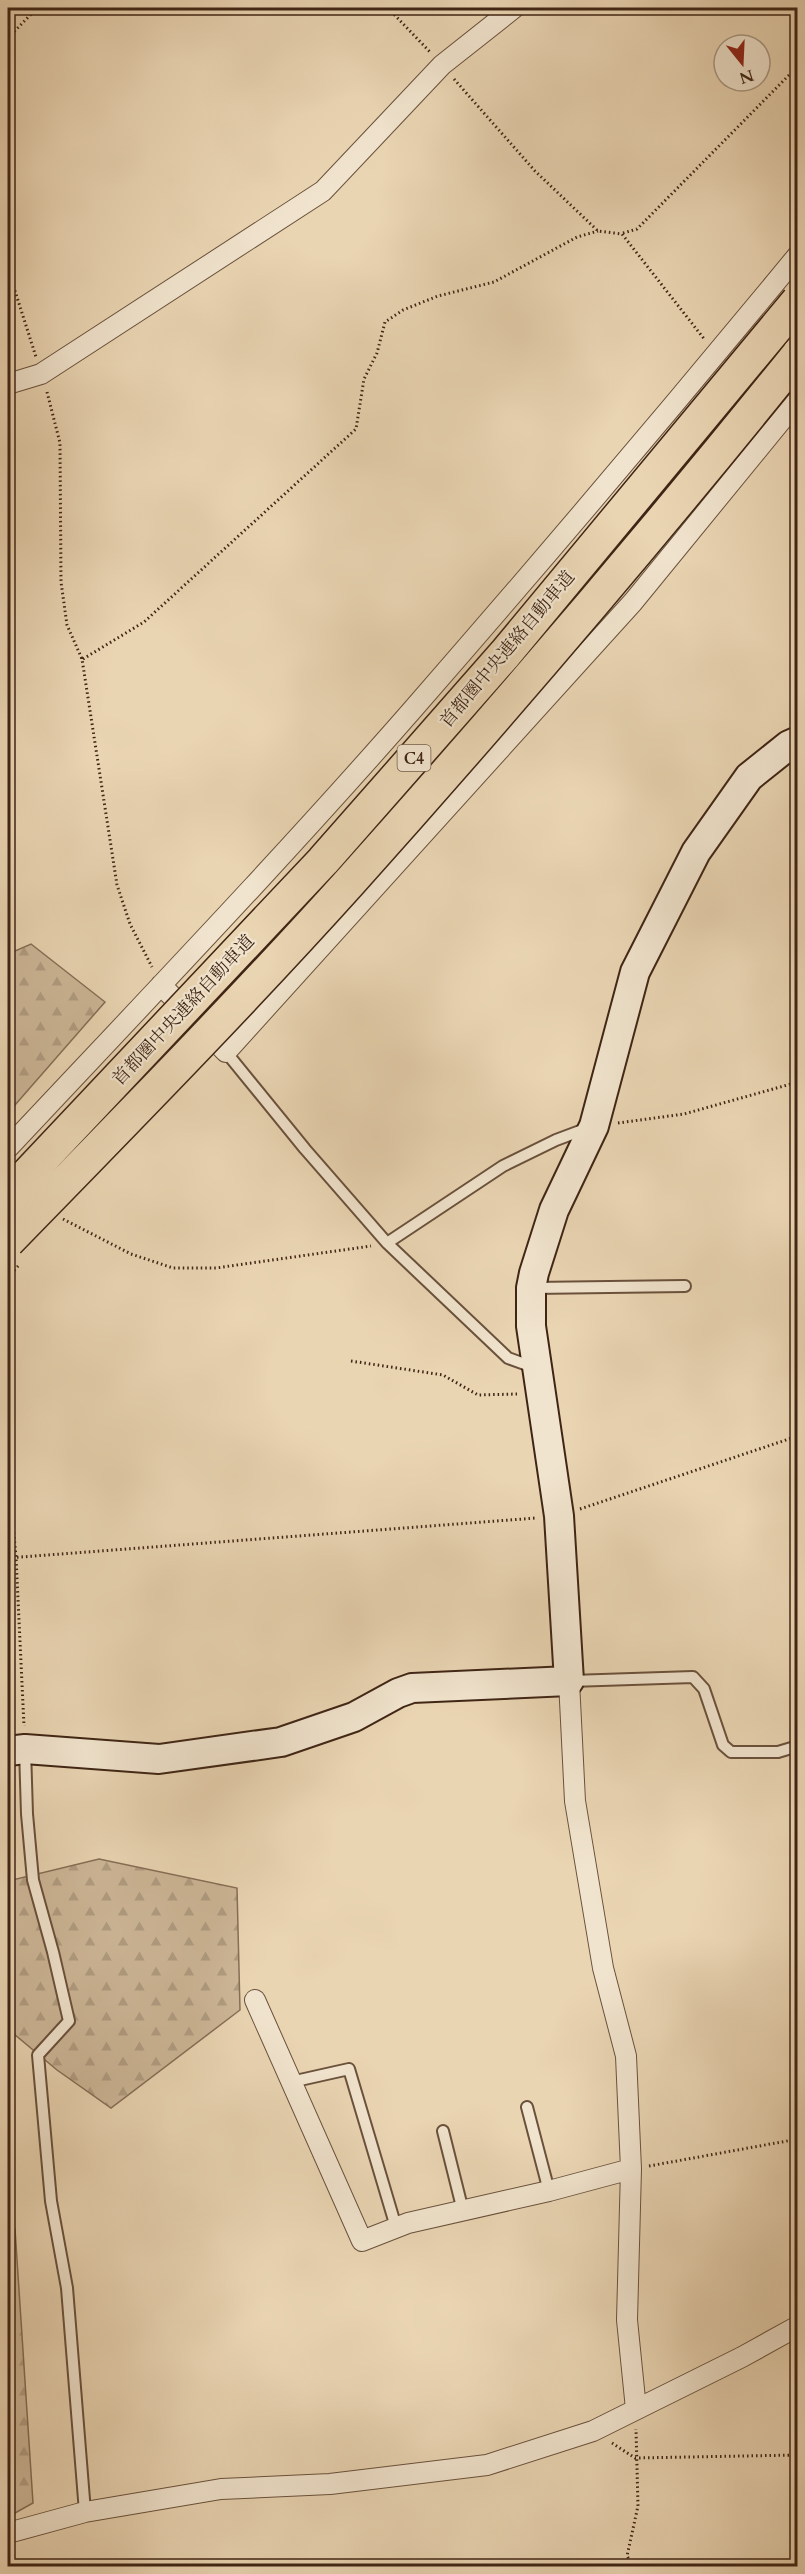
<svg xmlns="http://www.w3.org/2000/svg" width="805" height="2574" font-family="Cardo,'Noto Serif JP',serif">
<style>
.forest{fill:url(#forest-firs);stroke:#866e56;stroke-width:1.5}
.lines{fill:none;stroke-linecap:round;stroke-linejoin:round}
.lane-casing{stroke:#6a513c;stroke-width:14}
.street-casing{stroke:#6a513c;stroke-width:22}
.secondary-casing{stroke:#3f2515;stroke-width:32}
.path{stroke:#3f2515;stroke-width:3;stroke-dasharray:1.5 3;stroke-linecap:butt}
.lane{stroke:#f1e4ce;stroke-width:10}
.street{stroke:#f1e4ce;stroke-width:20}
.secondary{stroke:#f1e4ce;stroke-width:28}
.highway-bridge-casing{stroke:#3f2515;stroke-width:36;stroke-linecap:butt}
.highway-bridge{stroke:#ead5b3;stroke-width:33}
.labels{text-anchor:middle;stroke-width:4.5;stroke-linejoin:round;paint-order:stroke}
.shield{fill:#f1e4ce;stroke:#745e4c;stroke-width:1.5}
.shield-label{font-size:16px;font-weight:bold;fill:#3f2515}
.street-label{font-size:18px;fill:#3f2515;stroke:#f1e4ce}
</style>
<defs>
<pattern id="forest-firs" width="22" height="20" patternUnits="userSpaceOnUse" patternTransform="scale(1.5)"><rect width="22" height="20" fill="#cdb798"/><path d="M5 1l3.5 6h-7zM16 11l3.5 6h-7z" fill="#b19d82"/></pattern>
</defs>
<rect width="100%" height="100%" fill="#ead5b3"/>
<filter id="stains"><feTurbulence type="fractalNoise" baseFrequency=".00333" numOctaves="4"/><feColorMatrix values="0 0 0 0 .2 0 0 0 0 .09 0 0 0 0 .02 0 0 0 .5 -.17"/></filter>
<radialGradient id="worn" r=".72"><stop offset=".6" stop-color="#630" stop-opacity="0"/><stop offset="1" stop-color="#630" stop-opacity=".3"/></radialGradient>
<path class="forest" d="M31 944 105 1002 8 1113V954Z
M99 1859 237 1888 240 2010 111 2108 57 2070 8 2029V1881Z
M15 2229 33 2503 8 2517V2230Z"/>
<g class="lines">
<g class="lane-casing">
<path id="lane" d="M226 1052 305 1149 387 1243 508 1358 533 1367
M387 1243 503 1166 556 1140 588 1128
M533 1288 685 1286
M571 1681 693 1677 704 1689 723 1745 731 1752H778L798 1746
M25 1749 27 1814 33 1880 53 1952 69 2021 38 2055 51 2201 67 2288 85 2512
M291 2082 349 2069 396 2227
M527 2107 549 2191
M443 2131 463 2211"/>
</g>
<g class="street-casing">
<path id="street" d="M8 384 41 374 323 191 442 65 514 8
M161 985 226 1052 633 602 798 400
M8 1148C144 1003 283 858 414 708 544 559 672 408 798 255
M569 1681 575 1801 603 1968 626 2056 631 2169 627 2320 636 2409
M255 2000 362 2241 408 2223 549 2191 631 2169
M8 2533 85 2512 221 2489 330 2484 487 2465 593 2431 742 2357 798 2326"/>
</g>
<g class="secondary-casing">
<path id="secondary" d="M8 1751 25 1749 159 1759 281 1742 354 1717 398 1693 412 1688 569 1681 559 1516 531 1326V1288L534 1273 554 1210 594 1126 635 972 696 852 749 777 789 745 798 741"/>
</g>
<path class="path" d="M388 8 430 52
M8 38 37 8
M454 79 535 171 598 231 622 234 705 340
M623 233 637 229 798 66
M8 269 36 357
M47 392 60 443 61 582 67 625 82 659 117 885 130 924 152 967
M792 436 798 442
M83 659 144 622 356 429 364 379 377 353 385 322 403 310 438 296 494 282 577 237 598 231
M618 1123 684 1114 798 1082
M63 1219 131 1254 173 1268H216L371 1246
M8 1277 20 1264
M351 1361 443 1375 478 1395 517 1394
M8 1470 16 1557 24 1726
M580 1509 798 1436
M8 1558 536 1518
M649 2166 798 2139
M612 2443 635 2458 798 2455
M633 2566 627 2556 638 2506 636 2429"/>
<use href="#lane" class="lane"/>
<use href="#street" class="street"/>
<use href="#secondary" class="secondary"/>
<g class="highway-bridge-casing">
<path id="highway-bridge" d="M8 1195 323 861 505 654 798 301
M8 1241C123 1123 239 1005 349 883 503 711 653 535 798 355"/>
</g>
<use href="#highway-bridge" class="highway-bridge"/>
</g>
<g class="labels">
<rect class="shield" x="397.5" y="745" width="33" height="26" rx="4.5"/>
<g class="shield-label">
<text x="414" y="764">C4</text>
</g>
<g class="street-label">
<text transform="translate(507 649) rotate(-50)" y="6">首都圏中央連絡自動車道</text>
<text transform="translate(183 1010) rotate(-47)" y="6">首都圏中央連絡自動車道</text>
</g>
</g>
<rect width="805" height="2574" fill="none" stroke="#ead5b3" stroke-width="30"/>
<rect x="9" y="9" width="787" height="2556" fill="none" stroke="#3f2515" stroke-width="3"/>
<rect x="15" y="15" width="775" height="2544" fill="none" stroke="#3f2515" stroke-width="1.5"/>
<g transform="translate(742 63) rotate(162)"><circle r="28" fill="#f1e4ce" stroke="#aa9884" stroke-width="1.5"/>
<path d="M0-4.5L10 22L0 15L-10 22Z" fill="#8f2418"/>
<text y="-9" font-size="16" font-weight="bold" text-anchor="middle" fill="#3f2515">N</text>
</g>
<rect width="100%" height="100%" filter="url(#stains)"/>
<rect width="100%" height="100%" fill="url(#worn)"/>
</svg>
